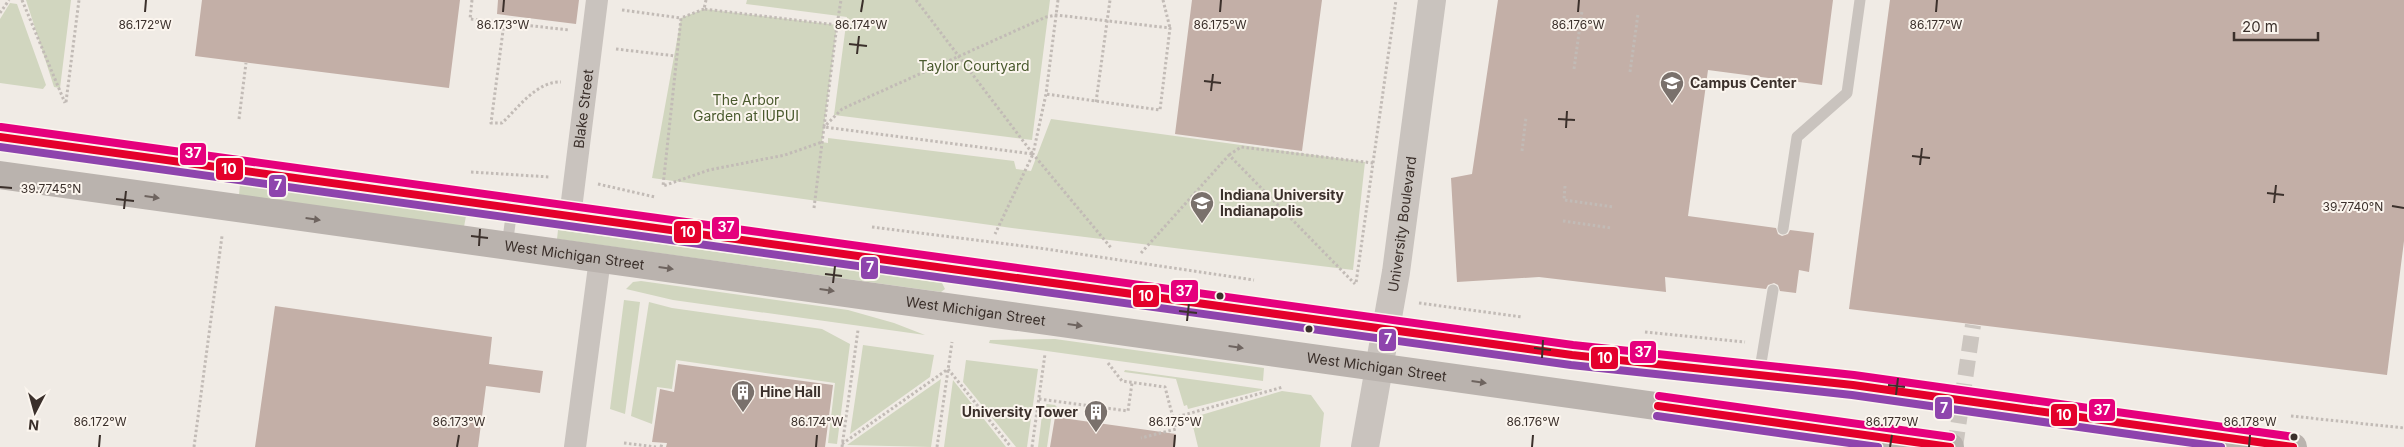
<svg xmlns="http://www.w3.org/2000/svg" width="2404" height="447" font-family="Inter,sans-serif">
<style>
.green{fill:#d1d6bf}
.building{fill:#c3afa7}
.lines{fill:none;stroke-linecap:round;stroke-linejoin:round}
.pedestrian-tunnel{stroke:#ccc6c0;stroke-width:16;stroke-dasharray:16 8;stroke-linecap:butt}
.path{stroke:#c2bbb6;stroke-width:3;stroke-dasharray:2.5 2.5;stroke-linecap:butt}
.service{stroke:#c9c3be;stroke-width:11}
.minor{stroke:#c9c3be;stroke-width:22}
.tertiary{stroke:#c9c3be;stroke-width:28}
.secondary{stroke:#bab3ae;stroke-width:28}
.bus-1-casing{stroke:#fbf5ee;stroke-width:11}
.bus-2-casing{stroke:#fbf5ee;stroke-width:11}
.bus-3-casing{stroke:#fbf5ee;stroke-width:11}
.bus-1{stroke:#e4002b;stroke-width:8}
.bus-2{stroke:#8e44ad;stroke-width:8}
.bus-3{stroke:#e5007d;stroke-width:8}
.oneway{fill:#6e645f}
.ticks{fill:none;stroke:#3b302b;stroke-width:2}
.bus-dot{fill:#3b302b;stroke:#fbf5ee;stroke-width:2}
.labels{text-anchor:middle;stroke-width:4;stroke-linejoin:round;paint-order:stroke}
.park-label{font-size:14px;fill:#4a5a2e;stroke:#fbf5ee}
.poi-label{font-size:14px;font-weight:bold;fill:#3b302b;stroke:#fbf5ee;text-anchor:start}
.street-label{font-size:14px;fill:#3b302b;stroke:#fbf5ee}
.ticks-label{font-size:12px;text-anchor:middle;fill:#3b302b;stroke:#fbf5ee;stroke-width:4;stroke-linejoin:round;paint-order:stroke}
.line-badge{stroke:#fbf5ee;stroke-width:2}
.badge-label{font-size:14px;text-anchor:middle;font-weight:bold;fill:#fff}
</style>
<rect width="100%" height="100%" fill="#f0ebe5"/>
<path class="green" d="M26 0H71L60 88 54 87Z
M747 0H1050L1032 140 834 115 847 17 746 4Z
M10 3 17 4 46 85 43 89 0 83V19Z
M704 9 837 25 822 142 828 143V138L1014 161 1016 169 1031 171 1051 119 1365 162 1353 270 1012 228 652 178 681 18Z
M240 184 466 216 464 227 239 195Z
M558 230 942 283 945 289 941 292 557 239Z
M641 281 848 310 894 323 925 335 673 300 626 289 633 282Z
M624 300 640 302 625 414 610 409Z
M649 302 672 308 822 329 850 344 837 444 828 443 835 383 676 360 672 389 657 387 652 424 631 416Z
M1055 339 1264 368 1263 381 989 343 990 340Z
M863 345 934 355 930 377 850 434Z
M966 360 1038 369 1027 447H1016L963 382Z
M1125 370 1262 389V390L1188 409 1187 405 1184 406 1176 379 1124 372Z
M941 379 931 447 847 445Z
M953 380 1006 447H944Z
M1282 391 1311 395 1324 413 1320 447H1198L1191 418Z
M1047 404 1055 405 1059 409 1058 414 1052 413 1047 447H1038L1043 407Z"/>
<path class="building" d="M202 0H460L449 88 195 56Z
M498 0H579L576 24 497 14Z
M1192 0H1322L1302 151 1175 134Z
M1498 0H1833L1822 85 1708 70 1688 216 1776 228 1778 234 1782 236 1788 234 1790 230 1814 233 1809 272 1799 270 1796 293 1780 291 1778 285 1774 283 1768 285 1766 289 1665 277 1666 292 1539 277 1457 282 1451 178 1472 174Z
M1890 0H2404V241L2387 375 1849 309Z
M275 306 492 337 489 364 543 371 540 393 486 386 478 447H255Z
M678 364 833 385 825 447H666L667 443 652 442 660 389 674 392Z
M1055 417 1176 434 1175 447H1050Z"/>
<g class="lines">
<path class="pedestrian-tunnel" d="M1955 447 1973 325"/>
<path class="path" d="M22 0 65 103
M472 0 470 19 569 30
M706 0 704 9 837 25 841 0
M916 0 1033 154
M1058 0 1046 94 1033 154 1112 249
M1163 0 1170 28
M704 9 681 18 663 186 709 170 785 155 822 142
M622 10 681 18
M0 13 9 0
M504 23 491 123H502C518 108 537 81 561 82
M837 25 824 127 1033 154 995 234
M616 49 676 56
M1574 69 1582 11
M1630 72 1638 14
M66 102 79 0
M1096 102 1110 0
M239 119 246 63
M1522 151 1526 117
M1229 155 1241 147 1373 163 1356 283
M1373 163 1396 0
M471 172 550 177
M598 184 655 197
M1565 186 1564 200 1614 207
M814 208 824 127 842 109 1046 17 1056 15 1170 28 1160 110 1046 94
M1563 221 1612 228
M872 227 1039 248 1254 280
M1141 253 1229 155 1355 284
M1419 303 1522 317
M1645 332 1745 342
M1108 363 1122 381 1165 387 1176 429 1141 438
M1039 399 1128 411 1132 383
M2291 416 2404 428
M1173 418 1283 387
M624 443 656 447
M842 444 948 369 1011 447
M194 447 222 236
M661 447 662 443
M842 447 858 330
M937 447 952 342
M1032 447 1045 354"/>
<path class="service" d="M1783 229 1797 137 1847 93 1860 0
M507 246 512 209
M1759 375 1773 290"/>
<g class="minor">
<path id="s1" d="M570 217 597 0"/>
<path d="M575 447 600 259"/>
</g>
<path class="tertiary" id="s2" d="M1365 447 1396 272 1432 0"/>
<g class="secondary">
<path d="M0 137 1463 340 1572 355 1853 385 2293 447"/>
<path id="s3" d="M0 175 1950 447"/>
</g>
<g class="bus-1-casing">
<path id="bus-1" d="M0 137 1572 355 1853 385 2293 447
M1658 406 1950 447"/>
</g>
<g class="bus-2-casing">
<path id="bus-2" d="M0 147 1571 365 1852 395 2221 447
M1657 416 1878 447"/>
</g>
<g class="bus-3-casing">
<path id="bus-3" d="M1 127 1573 345 1854 375 2294 437
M1659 396 1951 437"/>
</g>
<use href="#bus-1" class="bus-1"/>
<use href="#bus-2" class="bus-2"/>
<use href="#bus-3" class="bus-3"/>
</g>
<defs><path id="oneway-solid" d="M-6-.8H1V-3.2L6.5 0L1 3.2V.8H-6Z" transform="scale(1.25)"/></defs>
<g class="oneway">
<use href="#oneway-solid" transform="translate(152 197) rotate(8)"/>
<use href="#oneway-solid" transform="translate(313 219) rotate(8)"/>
<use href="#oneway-solid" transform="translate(666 268) rotate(8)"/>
<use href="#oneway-solid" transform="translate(827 290) rotate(8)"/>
<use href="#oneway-solid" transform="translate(1075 325) rotate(8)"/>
<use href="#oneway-solid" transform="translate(1236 347) rotate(8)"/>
<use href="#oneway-solid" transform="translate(1479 382) rotate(8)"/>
</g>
<path class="ticks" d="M145 12 146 0M503 12 504 0M861 12 863 0M1220 12 1221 0M1578 12 1579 0M1936 12 1937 0M849 44 867 46M857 54 859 36M1204 81 1221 83M1211 91 1213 74M1558 119 1575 120M1566 128 1567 111M1912 156 1930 158M1920 165 1922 148M0 187 12 188M2267 193 2284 195M116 199 134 201M2274 203 2276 185M2392 206 2404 208M124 209 126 191M471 236 488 238M479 246 480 229M825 274 842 276M833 283 835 266M1179 311 1197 313M1187 321 1189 303M1534 348 1551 350M1542 358 1543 340M1888 385 1905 387M1896 395 1898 378M99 447 100 435M457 447 459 435M816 447 817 435M1174 447 1175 435M1532 447 1533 435M1890 447 1892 435M2249 447 2250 435"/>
<defs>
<g id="university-pin" transform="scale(1.25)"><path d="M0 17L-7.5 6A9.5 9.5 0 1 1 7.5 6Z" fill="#7a716c" stroke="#fbf5ee"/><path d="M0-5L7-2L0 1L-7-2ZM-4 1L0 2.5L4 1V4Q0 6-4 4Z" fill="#fff"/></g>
<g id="building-pin" transform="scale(1.25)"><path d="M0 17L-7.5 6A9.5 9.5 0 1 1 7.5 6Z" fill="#7a716c" stroke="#fbf5ee"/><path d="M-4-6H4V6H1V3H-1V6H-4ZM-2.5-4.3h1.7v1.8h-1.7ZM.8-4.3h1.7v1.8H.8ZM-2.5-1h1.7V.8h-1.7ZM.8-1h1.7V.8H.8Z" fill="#fff"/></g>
</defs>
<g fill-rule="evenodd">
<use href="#university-pin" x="1672" y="83"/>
<use href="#university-pin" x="1202" y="203"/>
<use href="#building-pin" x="743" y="392"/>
<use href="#building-pin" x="1096" y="412"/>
</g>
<g class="bus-dot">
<circle cx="1220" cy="296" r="4.5"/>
<circle cx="1309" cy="329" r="4.5"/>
<circle cx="2294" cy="437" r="4.5"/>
</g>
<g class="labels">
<g class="park-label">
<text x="974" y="71">Taylor Courtyard</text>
<text x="746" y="105">The Arbor<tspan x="746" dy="16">Garden at IUPUI</tspan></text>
</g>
<g class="poi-label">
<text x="1690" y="88">Campus Center</text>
<text x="1220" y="200">Indiana University<tspan x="1220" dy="16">Indianapolis</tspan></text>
<text x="760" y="397">Hine Hall</text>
<text x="1078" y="417" text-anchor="end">University Tower</text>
</g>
<g class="street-label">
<text dy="5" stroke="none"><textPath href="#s1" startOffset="109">Blake Street</textPath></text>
<text dy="5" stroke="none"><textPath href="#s2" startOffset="226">University Boulevard</textPath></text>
<text dy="5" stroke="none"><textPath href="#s3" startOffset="580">West Michigan Street</textPath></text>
<text dy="5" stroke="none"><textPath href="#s3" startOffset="985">West Michigan Street</textPath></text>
<text dy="5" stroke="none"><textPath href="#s3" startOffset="1390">West Michigan Street</textPath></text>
</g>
</g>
<g class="ticks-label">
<text x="145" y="29">86.172°W</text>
<text x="503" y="29">86.173°W</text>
<text x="861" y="29">86.174°W</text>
<text x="1220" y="29">86.175°W</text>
<text x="1578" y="29">86.176°W</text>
<text x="1936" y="29">86.177°W</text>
<text x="51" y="193">39.7745°N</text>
<text x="2353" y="211">39.7740°N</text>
<text x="100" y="426">86.172°W</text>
<text x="459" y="426">86.173°W</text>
<text x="817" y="426">86.174°W</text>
<text x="1175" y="426">86.175°W</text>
<text x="1533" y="426">86.176°W</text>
<text x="1892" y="426">86.177°W</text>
<text x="2250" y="426">86.178°W</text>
</g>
<g class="line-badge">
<rect x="179" y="142" width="28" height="24" rx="5" fill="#e5007d"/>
<rect x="215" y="157" width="29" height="24" rx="5" fill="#e4002b"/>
<rect x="268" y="174" width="19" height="24" rx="5" fill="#8e44ad"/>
<rect x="711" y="216" width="29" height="24" rx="5" fill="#e5007d"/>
<rect x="673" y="220" width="29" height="24" rx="5" fill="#e4002b"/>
<rect x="860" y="256" width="19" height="24" rx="5" fill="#8e44ad"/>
<rect x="1170" y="279" width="29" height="24" rx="5" fill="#e5007d"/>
<rect x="1132" y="284" width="28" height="24" rx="5" fill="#e4002b"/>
<rect x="1378" y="328" width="19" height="24" rx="5" fill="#8e44ad"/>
<rect x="1629" y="340" width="28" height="24" rx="5" fill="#e5007d"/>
<rect x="1590" y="346" width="29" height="24" rx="5" fill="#e4002b"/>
<rect x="1934" y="396" width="19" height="24" rx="5" fill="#8e44ad"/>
<rect x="2088" y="398" width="28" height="24" rx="5" fill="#e5007d"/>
<rect x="2050" y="403" width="28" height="24" rx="5" fill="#e4002b"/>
</g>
<g class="badge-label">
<text x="193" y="158">37</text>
<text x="229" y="174">10</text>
<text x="278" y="190">7</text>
<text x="726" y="232">37</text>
<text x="688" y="237">10</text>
<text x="870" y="272">7</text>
<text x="1184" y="296">37</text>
<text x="1146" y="301">10</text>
<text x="1388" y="344">7</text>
<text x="1643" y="357">37</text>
<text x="1605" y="363">10</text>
<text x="1944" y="413">7</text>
<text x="2102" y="415">37</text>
<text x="2064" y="420">10</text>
</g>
<g transform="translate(35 412) rotate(186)" stroke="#fbf5ee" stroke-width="4" paint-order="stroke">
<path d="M0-4L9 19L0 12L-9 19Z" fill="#3b302b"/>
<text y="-8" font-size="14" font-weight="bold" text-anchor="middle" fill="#3b302b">N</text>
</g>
<path d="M2234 32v8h84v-8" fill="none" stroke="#3b302b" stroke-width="2.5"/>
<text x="2242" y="32" font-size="15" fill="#3b302b" stroke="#fbf5ee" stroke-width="4" paint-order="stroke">20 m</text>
</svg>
